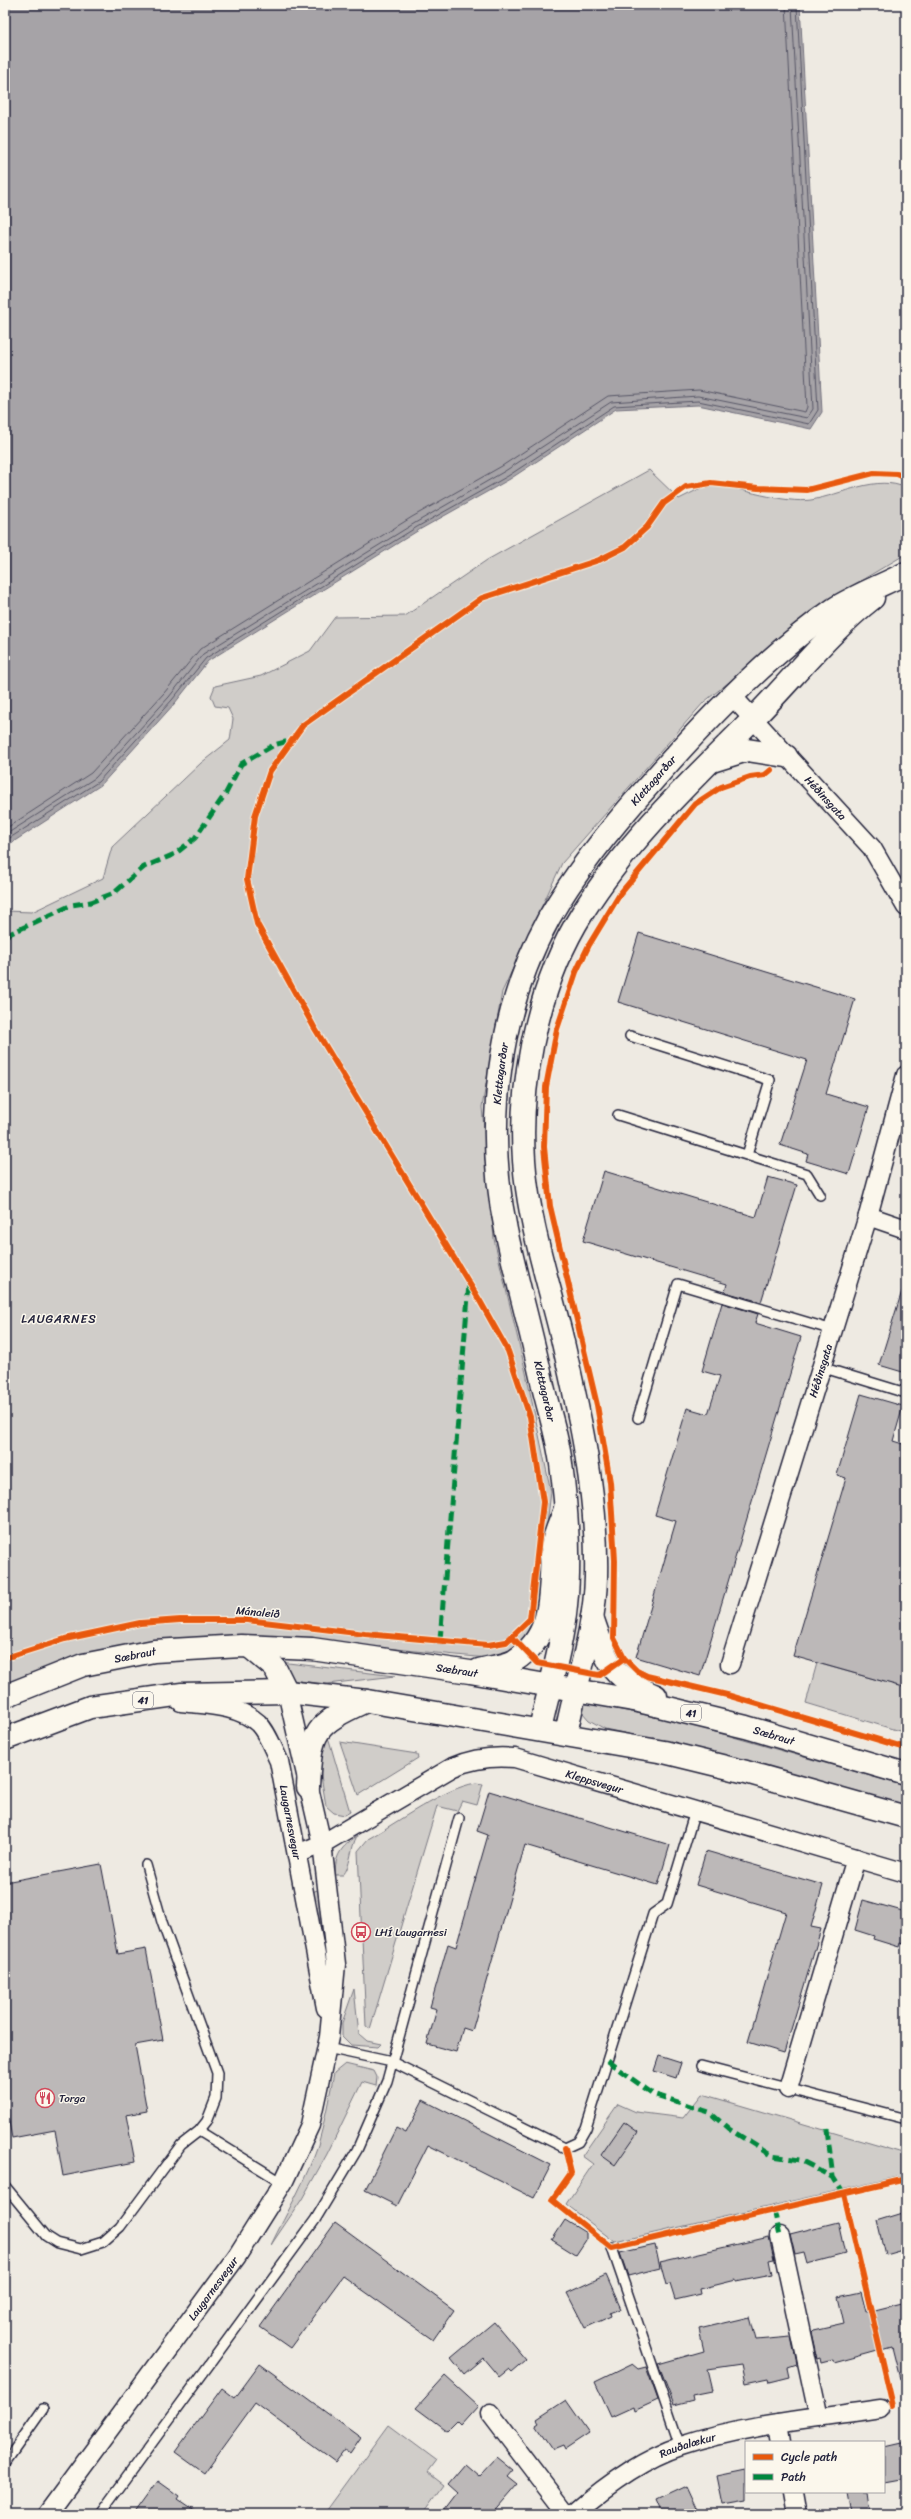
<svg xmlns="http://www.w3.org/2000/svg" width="911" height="2519" font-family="Sriracha,sans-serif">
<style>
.green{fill:#d0cdc9;stroke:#797882}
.water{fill:#a6a3a7;stroke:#716f7c}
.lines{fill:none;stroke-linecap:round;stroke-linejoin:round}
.shore{stroke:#575666;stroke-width:1}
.building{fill:#bcb8b8;stroke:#22223b}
.lane-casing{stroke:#22223b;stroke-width:12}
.street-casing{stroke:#22223b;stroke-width:21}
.secondary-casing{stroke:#22223b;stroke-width:25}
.primary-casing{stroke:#22223b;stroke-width:25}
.lane{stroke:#fbf7ec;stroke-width:9}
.street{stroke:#fbf7ec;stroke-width:18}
.secondary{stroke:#fbf7ec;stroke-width:22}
.primary{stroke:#fbf7ec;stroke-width:22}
.quiet{stroke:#00873e;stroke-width:5;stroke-dasharray:10 5;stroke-linecap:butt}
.cycleway-casing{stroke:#fbf7ec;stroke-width:8}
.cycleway{stroke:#e8590c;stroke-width:6}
.labels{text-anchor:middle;stroke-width:3;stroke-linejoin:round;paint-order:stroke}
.shield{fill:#fbf7ec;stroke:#636270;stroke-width:1}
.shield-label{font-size:10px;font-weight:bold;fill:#22223b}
.street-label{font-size:11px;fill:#22223b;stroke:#fbf7ec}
.poi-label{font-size:11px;fill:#22223b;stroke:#fbf7ec;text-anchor:start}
.neighbourhood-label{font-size:12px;letter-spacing:1px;fill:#22223b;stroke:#fbf7ec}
</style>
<rect width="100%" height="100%" fill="#eeeae2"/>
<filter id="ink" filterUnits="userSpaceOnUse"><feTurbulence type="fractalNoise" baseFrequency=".025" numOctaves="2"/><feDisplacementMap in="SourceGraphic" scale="8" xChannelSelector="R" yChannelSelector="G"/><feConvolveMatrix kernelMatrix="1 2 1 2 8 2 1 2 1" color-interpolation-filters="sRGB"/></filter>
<g filter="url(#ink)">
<path class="green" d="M649 470 679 499 711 483C737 488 786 504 811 500 841 495 877 474 906 488V554L845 590 704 702 562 863 502 992 482 1107 494 1239 526 1373 551 1492 536 1614 524 1638 506 1653 487 1658 252 1635 133 1644 59 1664 5 1684V911L32 912 103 878 112 847 201 763 230 740 233 719 228 708 215 706 211 696 215 686 261 676 310 651 335 617 405 616 487 560Z
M280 1662 395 1676 327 1684 290 1680Z
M817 1663 906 1688V1733L806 1703Z
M586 1703 677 1721 906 1786V1806L716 1753 605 1729 589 1720 582 1712V1706Z
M325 1734 329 1740 350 1812 345 1815 334 1813 326 1806 318 1757Z
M340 1742 417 1754 418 1758 358 1795Z
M476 1783 483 1784 477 1805 462 1801 457 1811 437 1806 370 2029 366 2026 358 1851 368 1839C398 1822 444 1788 476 1783Z
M357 1836C350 1848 351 1867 343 1875H335C335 1855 341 1847 357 1836Z
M320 1889 329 1962 325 1959 312 1892Z
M354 1989 359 2034 367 2041 381 2044 378 2047 351 2045 342 2036V2023Z
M345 2064 374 2071 377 2077 376 2086 362 2082 327 2154 302 2199 271 2245C287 2212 306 2180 318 2145 325 2121 329 2097 334 2073Z
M702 2094 906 2154V2175L615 2242 566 2204 593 2164 582 2156 618 2104 636 2112 683 2118Z
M389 2425 436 2460 427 2472 444 2485 423 2514H324Z"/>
<path class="water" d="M5 5H800L822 412 811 429 698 405 616 409 510 479 419 530 208 661 175 703 101 785 13 842 5 845Z"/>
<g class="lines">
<path class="shore" d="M5 829 91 773 164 693 200 649 412 517 502 466 608 396 699 390 805 412 807 407 786 5
M5 835 95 778 169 697 203 654 415 523 505 471 611 402 698 396 807 418 813 409 792 5
M5 841 98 782 172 700 206 658 417 527 508 476 614 406 698 401 809 424 818 410 797 5"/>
</g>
<path class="building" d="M639 933 855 999 826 1094 869 1107 849 1174 806 1161 808 1154 780 1145 807 1060 618 1002Z
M604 1171 756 1217 768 1177 797 1185 761 1302 725 1292 727 1284 583 1241Z
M902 1291 906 1292V1373L879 1365Z
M722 1303 758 1314 755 1323 801 1337 700 1676 636 1657 676 1521 655 1515 687 1408 708 1414 720 1376 702 1371Z
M861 1394 903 1406 893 1441 906 1445V1688L793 1656 846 1478 837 1475Z
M489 1791 670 1845 658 1885 525 1845 472 2031 463 2028 456 2052 427 2044 437 2009 430 2007 448 1944 456 1947 488 1835 477 1831Z
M706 1851 823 1885 811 1927 821 1929 784 2053 748 2042 786 1912 696 1885Z
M101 1864 118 1954 146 1949 163 2040 135 2045 147 2111 126 2115 135 2162 63 2176 55 2130 12 2138 5 2101V1882Z
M863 1900 906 1912V1945L900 1943 899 1947 873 1939 874 1936 855 1930Z
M659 2056 681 2063 676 2078 654 2071Z
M423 2100 551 2165 534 2198 428 2145 397 2206 365 2190 396 2128 406 2133Z
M624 2122 638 2132 615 2165 601 2155Z
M906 2212V2249L885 2255 877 2221Z
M565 2220 586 2233V2240L576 2255 552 2240Z
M838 2222 845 2254 807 2264 804 2253 795 2255 790 2234Z
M335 2223 454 2310 433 2340 343 2276 290 2348 260 2327Z
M769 2237 774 2259 769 2260 772 2275 736 2282V2280L700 2289 701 2294 675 2300 670 2284 666 2285 660 2262Z
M655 2245 660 2268 628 2276 620 2253Z
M606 2275 621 2309 610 2313 611 2316 585 2328 567 2293Z
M861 2292 866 2312 906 2302V2378L900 2379 892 2347 834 2363 833 2360 821 2363 820 2358 817 2359 811 2332 813 2330 844 2323 838 2297Z
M750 2317 756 2340 791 2337 797 2365 788 2368 790 2377 770 2382 769 2378 745 2383 741 2365 707 2370 712 2391 692 2395 693 2400 674 2405 658 2364 704 2351 699 2329Z
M494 2322 526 2360 512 2372 509 2369 499 2377 483 2358 464 2374 451 2358Z
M260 2364 361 2438 350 2454 344 2450 335 2462 255 2403 204 2473 175 2452 222 2388 235 2398Z
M632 2364 638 2369 646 2367 658 2400 634 2411 633 2407 611 2417 595 2382Z
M445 2376 478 2406 461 2425 457 2421 447 2431 416 2408Z
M566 2400 589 2433 565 2449 563 2445 553 2449 536 2424 539 2422 537 2419Z
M906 2443V2478L884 2482V2448Z
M497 2457 513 2470 508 2476 518 2484 492 2514H442L458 2493 448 2484 465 2464 479 2476Z
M746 2470V2501L723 2505 717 2476Z
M158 2481 179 2496 177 2499 199 2514H134Z
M686 2486 699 2514H662L656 2500Z
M848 2492H868L871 2514H852Z"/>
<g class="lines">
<g class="lane-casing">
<path id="lane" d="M630 1036 770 1080 747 1155
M618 1115 807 1174 820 1195
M821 1367 906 1393
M638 1418 678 1284 833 1330
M327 2048 392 2062 565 2148 578 2142 586 2128 653 1914 667 1904 695 1811
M701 2066 906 2119
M199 2131 283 2183
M5 2186 46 2236 57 2243 81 2249 103 2242 120 2227 181 2145 199 2131 207 2121 216 2098 217 2073 162 1922 146 1865
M612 2248 680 2446
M5 2463 43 2409
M100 2514 315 2220 357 2150 387 2081 459 1818"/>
</g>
<g class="street-casing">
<g id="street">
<path id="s1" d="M733 697 872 848 906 907"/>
<path d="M868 1216 906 1229"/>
<path id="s2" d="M730 1664 868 1216 906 1075"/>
<path id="s3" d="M181 1702C206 1705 238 1705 258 1723 268 1733 273 1749 279 1761L326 2008"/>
<path id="s4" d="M297 1854 322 1844 453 1767C474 1758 493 1756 515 1758L906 1873"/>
<path d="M788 2089 856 1858"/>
<path d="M780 2236 819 2418"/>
<path d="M490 2413 567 2514"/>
<path d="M778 2424 781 2442"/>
<path d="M792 2492 796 2514"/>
<path id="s5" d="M47 2514 237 2256 283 2183 310 2125 329 2037 336 1964 322 1844 287 1692"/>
<path id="s6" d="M573 2514C604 2487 641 2459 681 2446 745 2425 815 2419 881 2409"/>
</g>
</g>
<g class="secondary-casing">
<g id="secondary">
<path d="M715 760 747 750 786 756"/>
<path id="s7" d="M540 1729C549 1688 562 1647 566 1605 571 1559 567 1510 561 1464 558 1438 549 1412 543 1386 532 1334 517 1282 506 1230 484 1125 498 1011 549 918 577 869 613 825 650 784 703 723 768 655 834 609 856 595 883 585 906 573"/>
<path d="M566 1734C576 1682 595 1630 596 1577 598 1496 580 1416 562 1338 550 1288 534 1239 527 1188 514 1099 535 988 583 912 629 839 692 780 752 720 792 680 828 633 873 598"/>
</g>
</g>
<g class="primary-casing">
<g id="primary">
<path d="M592 1617C609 1665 607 1674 656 1696"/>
<path d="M250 1647 275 1668 287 1692"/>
<path d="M479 1670C489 1667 505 1666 514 1661 558 1633 548 1588 553 1544 555 1532 561 1521 565 1509"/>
<path id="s8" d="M5 1696 83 1665 154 1651 241 1646 312 1649 470 1672 639 1701 746 1727 906 1774"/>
<path d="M5 1739 90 1707 182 1694 287 1692 367 1701 664 1752 746 1772 906 1817"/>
<path d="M308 1787C311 1730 314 1725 366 1701"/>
</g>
</g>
<use href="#lane" class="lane"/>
<use href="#street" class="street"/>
<use href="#secondary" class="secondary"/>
<use href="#primary" class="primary"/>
<path class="quiet" d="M5 936 72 905 91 902 114 893 144 867 175 854 195 838 226 793 241 764 274 745 292 740
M440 1640 469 1284
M607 2061 653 2094 709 2112 729 2129 772 2156 800 2160 833 2177
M827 2129 833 2177 845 2196
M774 2210 780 2236"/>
<g class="cycleway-casing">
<path id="cycleway" d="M771 770 765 775 750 777 721 787 695 804 620 894 589 945 576 972 557 1029 546 1087 544 1147 550 1206 597 1405 610 1482 615 1560 614 1638 624 1658 637 1671 647 1676 727 1695 906 1748
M512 1637 537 1663 594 1674 600 1675 624 1658
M5 1658 65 1639 140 1623 180 1620H247L365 1634 488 1645 506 1642 530 1619 543 1502 530 1417 508 1351 480 1301 314 1027 257 924 247 879 255 816 270 771 303 725 482 598 599 560 625 547 647 527 664 503 686 487 711 483 758 488 807 490 874 473 897 474 906 478
M565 2148 571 2173 552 2200 612 2248 906 2179
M844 2194 893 2406"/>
</g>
<use href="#cycleway" class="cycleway"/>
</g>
</g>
<defs>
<g id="bus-ring" transform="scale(1)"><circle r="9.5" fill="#fbf7ec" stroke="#d1495b" stroke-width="1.5"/><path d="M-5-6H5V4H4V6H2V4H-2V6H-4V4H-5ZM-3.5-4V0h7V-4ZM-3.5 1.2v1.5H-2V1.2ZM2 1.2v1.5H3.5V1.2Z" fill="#d1495b"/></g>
<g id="restaurant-ring" transform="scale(1)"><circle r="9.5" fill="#fbf7ec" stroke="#d1495b" stroke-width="1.5"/><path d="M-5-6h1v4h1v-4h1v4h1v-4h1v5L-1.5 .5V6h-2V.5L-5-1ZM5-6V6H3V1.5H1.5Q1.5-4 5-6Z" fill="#d1495b"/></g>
</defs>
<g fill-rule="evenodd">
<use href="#bus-ring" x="361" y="1932"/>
<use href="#restaurant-ring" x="45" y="2098"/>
</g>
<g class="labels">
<g class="shield">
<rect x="133" y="1692" width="20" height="16" rx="3"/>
<rect x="681" y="1705" width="20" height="16" rx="3"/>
</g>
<g class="shield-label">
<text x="143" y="1704">41</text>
<text x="691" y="1717">41</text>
</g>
<g class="street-label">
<text dy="4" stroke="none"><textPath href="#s7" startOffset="1003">Klettagarðar</textPath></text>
<text dy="4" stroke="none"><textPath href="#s1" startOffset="137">Héðinsgata</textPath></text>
<text dy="4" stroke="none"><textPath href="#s7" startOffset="666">Klettagarðar</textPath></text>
<text dy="4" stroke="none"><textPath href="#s2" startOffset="307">Héðinsgata</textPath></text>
<text transform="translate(545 1391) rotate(77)" y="4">Klettagarðar</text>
<text transform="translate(258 1612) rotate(5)" y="4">Mánaleið</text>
<text dy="4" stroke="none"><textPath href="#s8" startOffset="137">Sæbraut</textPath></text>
<text dy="4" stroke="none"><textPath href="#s8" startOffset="461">Sæbraut</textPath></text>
<text dy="4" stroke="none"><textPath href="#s8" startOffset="785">Sæbraut</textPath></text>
<text dy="4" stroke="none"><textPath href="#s4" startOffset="325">Kleppsvegur</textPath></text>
<text dy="4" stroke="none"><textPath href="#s3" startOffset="187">Laugarnesvegur</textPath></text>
<text dy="4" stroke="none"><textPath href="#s5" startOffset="280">Laugarnesvegur</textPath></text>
<text dy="4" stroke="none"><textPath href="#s6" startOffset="135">Rauðalækur</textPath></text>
</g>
<g class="poi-label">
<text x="375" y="1936">LHÍ Laugarnesi</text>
<text x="59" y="2102">Torga</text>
</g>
<g class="neighbourhood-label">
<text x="59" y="1323">LAUGARNES</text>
</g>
</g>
<rect width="911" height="2519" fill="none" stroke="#fbf7ec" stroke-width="20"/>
<rect x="10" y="10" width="891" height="2499" fill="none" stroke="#22223b" stroke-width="1.5" filter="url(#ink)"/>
<rect x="745" y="2441" width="140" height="52" fill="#fbf7ec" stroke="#a4a2a5"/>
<rect x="753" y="2454" width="20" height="6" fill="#e8590c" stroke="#a4a2a5"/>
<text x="781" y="2461" font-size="12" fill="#22223b">Cycle path</text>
<rect x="753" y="2474" width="20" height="6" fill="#00873e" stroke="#a4a2a5"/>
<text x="781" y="2481" font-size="12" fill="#22223b">Path</text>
</svg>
